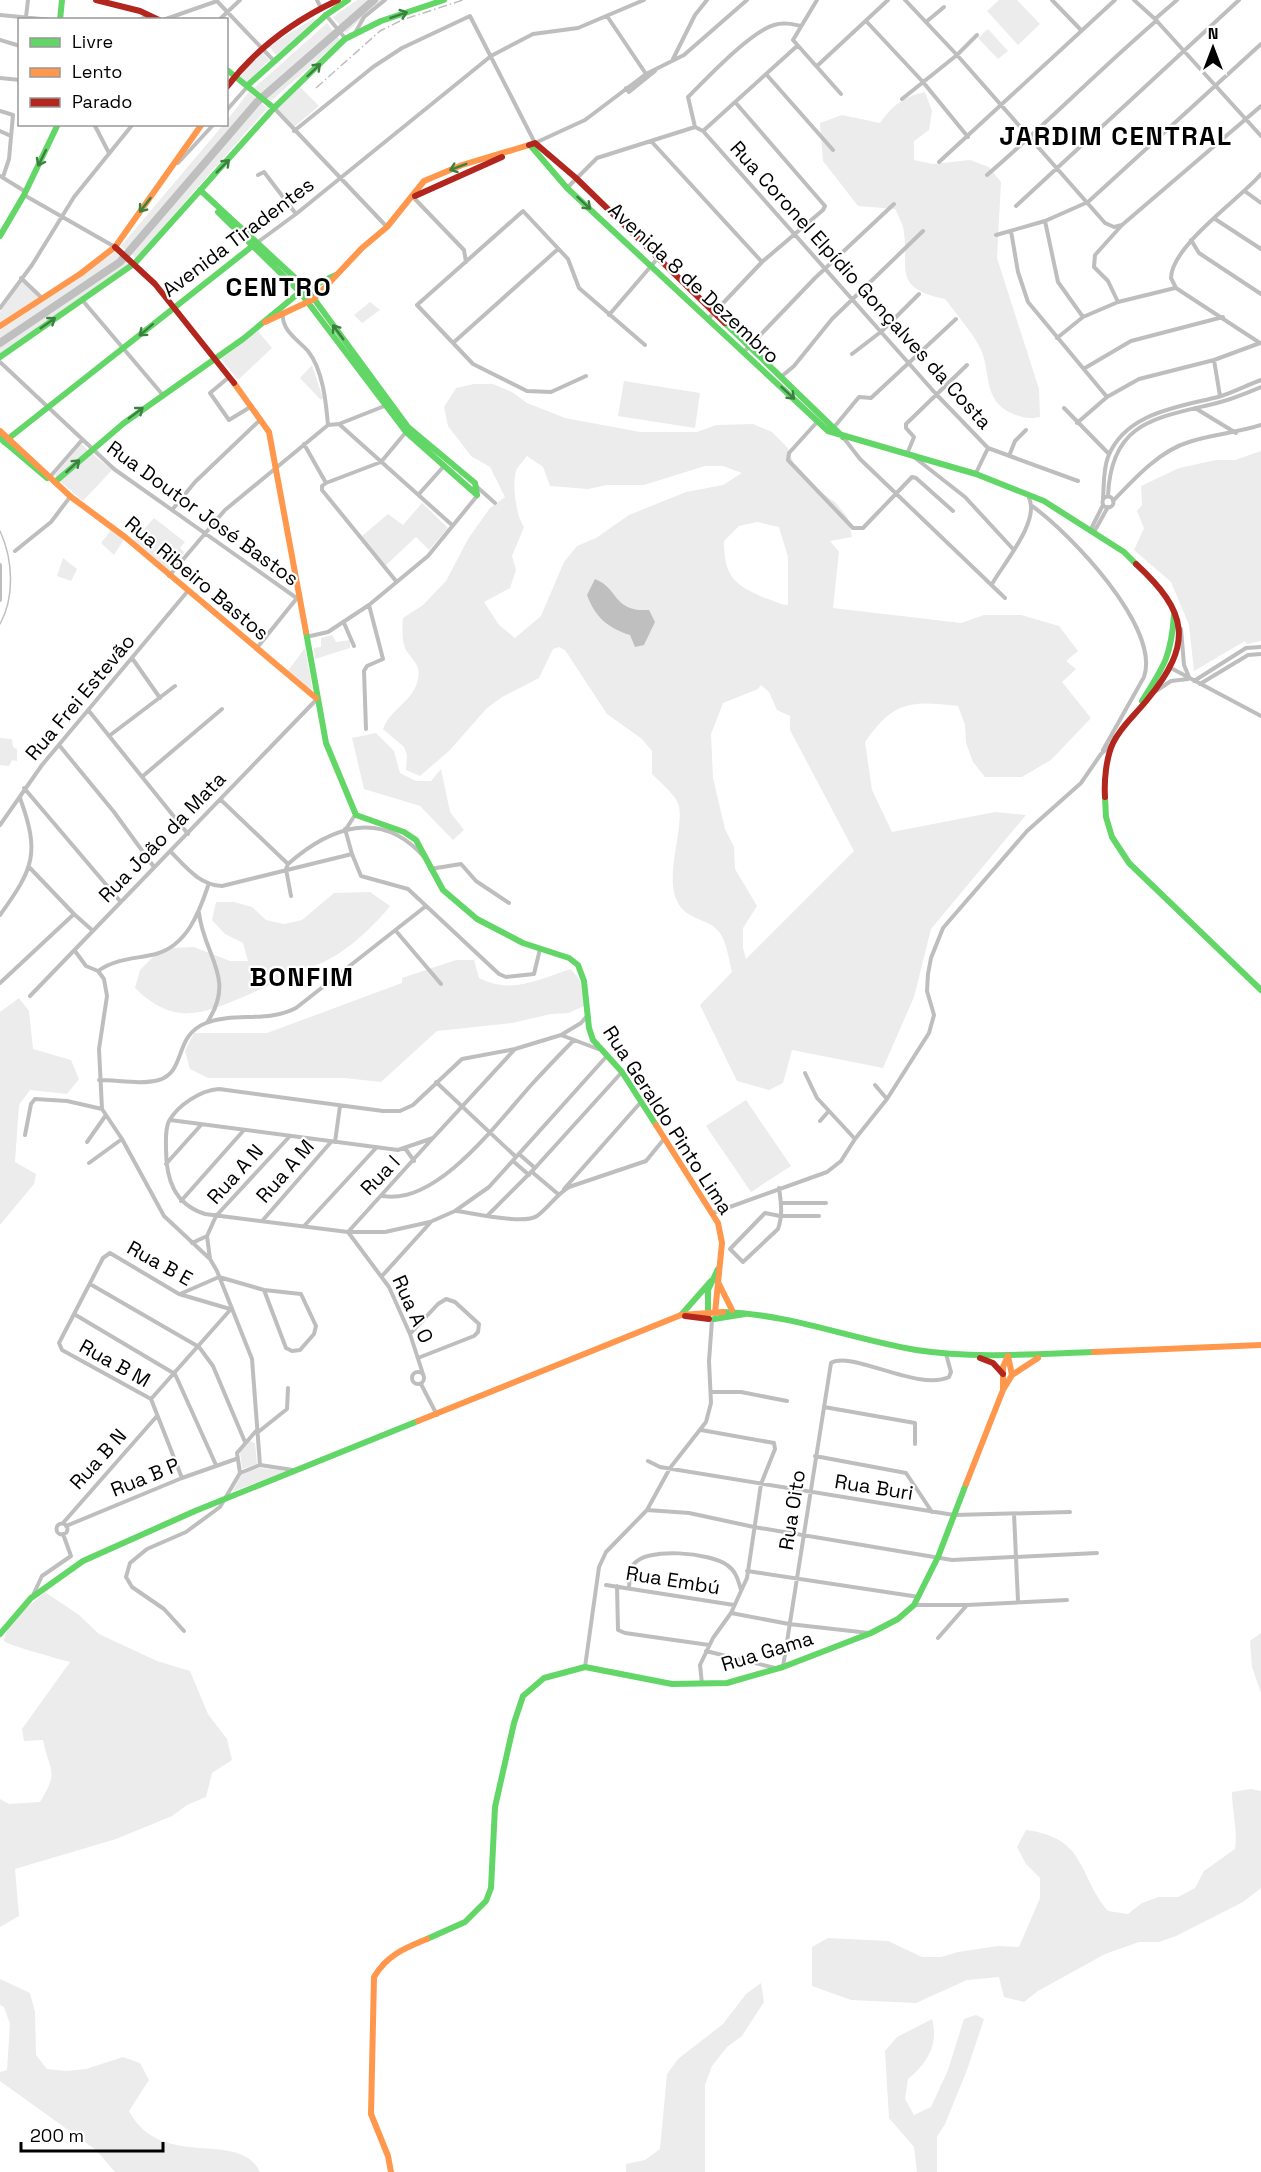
<svg xmlns="http://www.w3.org/2000/svg" width="1261" height="2172" font-family="'Space Grotesk',sans-serif">
<style>
.green{fill:#ececec;fill-rule:evenodd}
.water{fill:#bfbfbf}
.lines{fill:none;stroke-linecap:round;stroke-linejoin:round}
.stream{stroke:#bfbfbf;stroke-width:1.5}
.river{stroke:#bfbfbf;stroke-width:8}
.street{stroke:#bebebe;stroke-width:4}
.fast{stroke:#63d668;stroke-width:6}
.slow{stroke:#ff974d;stroke-width:6}
.jam{stroke:#b3261e;stroke-width:6}
.rail{stroke:#bebebe;stroke-width:1.5;stroke-dasharray:9 3 1.5 3;stroke-linecap:butt}
.oneway{stroke:#3b803e}
.labels{text-anchor:middle;stroke-width:4.5;stroke-linejoin:round;paint-order:stroke}
.street-label{font-size:20px;fill:#000;stroke:#fff}
.district-label{font-size:26px;font-weight:bold;letter-spacing:1.5px;fill:#000;stroke:#fff}
</style>
<rect width="100%" height="100%" fill="#fff"/>
<path class="green" d="M357 0H382L346 33 333 17Z
M999 0H1017L1040 24 1018 45 987 11Z
M314 18 317 22 276 55 269 46Z
M327 23 340 40 271 101 254 88Z
M988 29 1008 51 998 59 978 38Z
M262 52 269 60 247 83 237 76Z
M300 87 319 106 294 127 277 109Z
M249 92 267 108 136 258 121 246 223 125 226 124 227 120Z
M925 92 932 111 929 130 914 141V160L933 164 970 160 989 167 1001 182 997 258 1039 389 1040 417C1029 419 1024 418 1013 414 980 400 993 369 978 344 969 328 956 314 945 299 889 288 911 266 903 227 901 221 898 215 895 209L858 206 823 161 820 123 842 115 880 123C893 105 903 97 925 92Z
M115 252 130 263 0 355V330Z
M21 279 39 297 0 323V312Z
M370 302 380 310 362 323 354 315Z
M258 331 272 348 238 380 221 359Z
M312 365 323 398 321 400 300 378Z
M624 381 700 393 695 428 618 416Z
M474 384H493L512 392 527 403 565 418 640 432H697L716 425 753 424 772 432 787 447 795 466 806 481 836 503 848 518 852 537 830 541 839 552 833 608 961 623 984 615H1021L1059 626 1078 651 1066 661 1076 669 1062 682 1091 718 1051 760 1022 777H985L973 762 966 743 965 725 958 706C909 700 893 702 865 742L872 790 892 832 995 812 1026 815 931 929 914 997 883 1068 792 1050 783 1083 769 1090 737 1081 700 1005 732 972C729 960 727 944 720 933 708 916 684 923 675 896 666 868 687 819 677 801 671 791 660 782 652 774V751L642 739 607 714 565 650 559 647 553 649 539 678 502 697 487 708 450 750 420 776 406 770 407 755 404 747 383 729C390 709 414 701 418 679 421 665 413 661 406 650 402 643 402 626 403 618L423 605 446 581 468 539 490 508 505 497 490 467 471 456 448 426 444 407 456 388ZM527 456 543 467 550 486 588 489 607 485H644L705 466H723L742 473 723 485 686 492 629 515 596 538 577 546 564 562 541 616 515 638 499 625 484 602 510 588 516 570 512 556 524 527C516 516 512 485 516 471 518 466 524 460 527 456ZM757 522 779 527 788 557V605C780 605 773 600 765 598 734 585 724 576 724 541L739 526ZM761 685 769 692 777 710 790 716V730L854 851 746 959 743 948V928L757 906 735 869 734 847 725 829 713 778 711 734 723 703 758 689Z
M81 444 89 451 57 478 55 475Z
M1261 451V641L1247 644 1245 641 1194 671 1189 625 1171 582 1134 550 1144 528 1137 511 1142 505 1141 486 1179 468 1216 460H1235Z
M91 453 112 470 83 501 60 481Z
M422 503 448 528 429 550 416 537 385 566 362 536 388 514 403 525Z
M154 518 185 542 180 548 184 552 169 571 133 542Z
M112 529 125 538 114 555 101 543Z
M63 558 77 569 71 581 57 576Z
M332 635 336 642 350 640V648L315 659 314 648 321 647V638Z
M305 648 312 687 311 689H306L287 672Z
M376 733 394 751 400 773 416 781H431L441 769 450 812 464 830 453 840 420 806 364 789 352 738Z
M0 738 12 739 13 747 17 749V761L12 760 9 766 0 765Z
M370 892 390 906C372 929 334 964 305 968 287 977 268 986 250 994 205 1013 176 1028 135 988L140 970 153 957 171 948 194 947 230 961H248L243 943 225 934 212 920 216 902H234L252 907 266 920 284 924 302 920 334 893Z
M456 960H474L479 978C513 995 538 979 571 969L579 979 588 1004 569 1013 551 1014 512 1023 437 1031 381 1082 345 1078H208L190 1069 185 1051 194 1033H267L402 983V978Z
M19 998 29 1011 33 1049 71 1060 79 1079 67 1094 30 1090 19 1105 15 1162 36 1174 34 1184 0 1225V1012Z
M746 1100 791 1166 751 1192 706 1126Z
M249 1441 255 1443 257 1464 242 1469 240 1451Z
M260 1468 287 1471 232 1492 242 1474Z
M45 1592 79 1615 99 1634 157 1661 190 1671 208 1714 227 1739 232 1760 212 1773 206 1797 187 1805 172 1816 116 1839 15 1869 19 1916 0 1927V1799L9 1804 40 1802C60 1770 49 1771 43 1740L24 1741 22 1729 70 1662C59 1659 10 1646 4 1641 7 1620 31 1605 45 1592Z
M1261 1633V1693L1252 1667 1250 1641Z
M1251 1789 1261 1791V1888L1243 1902 1176 1936 1159 1942H1139L1105 1954 1038 1991 1024 2002 1004 1997 999 1977 967 1980 916 2003 851 2000 812 1986V1947L828 1938 888 1941 922 1957H941L958 1952 998 1946 1019 1947 1040 1898V1878L1026 1864 1017 1847 1026 1830C1087 1838 1077 1874 1108 1911L1128 1914 1142 1903 1159 1897H1178L1195 1888 1204 1871 1235 1849C1238 1829 1232 1812 1232 1792Z
M0 1979 30 1993 35 2012 36 2055 47 2069 67 2071 86 2069 123 2057 140 2063 149 2080 129 2111C161 2172 240 2128 260 2172H115L96 2150 0 2081V2072L7 2070 10 2024 4 2007 0 2005Z
M761 1983 764 2002 742 2036 727 2047 712 2066 705 2085V2172H626V2164L645 2160 660 2149 667 2074 678 2059 723 2024 746 1994Z
M976 2015 984 2019 967 2070 945 2124 937 2137V2172H917L914 2147 889 2118 885 2051 897 2037 932 2019C939 2045 927 2063 908 2079L905 2099 914 2115 931 2107 948 2070 964 2019Z"/>
<path class="water" d="M595 579C620 589 612 612 649 610L655 622 644 645 635 647 630 635C608 628 595 617 587 595Z"/>
<g class="lines">
<path class="stream" d="M0 531C13 559 15 597 0 624"/>
<path class="river" d="M0 343 120 262 257 102 374 0"/>
<path class="street" d="M216 0 274 61
M317 0 321 8
M817 0 793 40 841 94
M905 0 957 55 1105 223 1114 227 1122 225
M1052 0 1081 30
M1134 0 1155 19 1261 136
M325 14 345 38
M0 15 52 20
M607 16 646 74
M26 17 28 0
M1155 19 1177 0
M137 20 151 16
M163 20 217 1
M219 20 240 0
M866 21 923 82 968 137
M926 22 944 7
M355 33 364 17 385 0
M0 40 20 46
M673 59 695 15 707 0
M817 66 888 0
M766 74 833 150
M0 78 20 80
M626 88 629 92 655 71
M902 99 957 55 977 35
M274 108 387 227
M0 111 13 115
M226 111 248 86
M94 124 109 153
M695 127 703 131 936 394 988 448 1078 481
M695 127 688 97C707 78 750 32 774 25 783 22 792 24 801 26
M0 131 11 136
M294 131 373 67 402 48 470 16 535 143 585 120 646 74 684 55 747 0
M703 131 797 46
M651 141 762 262
M939 162 1115 0
M178 163 214 124
M258 175 264 172 296 214
M987 175C1045 125 1098 71 1156 21
M0 176 26 192
M3 177 9 159 13 115
M567 188 597 158 695 127
M1246 192 1261 203
M24 195 115 247
M413 197 464 250 466 262
M1016 206 1239 0
M1215 219 1261 249
M1045 221 1058 282 1083 317
M1011 231 1018 272 1028 302 1107 397
M996 235 1045 221 1088 202 1261 44
M1191 240 1199 253 1261 294
M258 242 296 214 491 56 533 34 578 28 644 0
M21 278 42 298
M83 301 162 394
M1118 302 1108 281 1094 267 1095 255 1122 225 1261 106
M0 308 32 265 74 197 133 124
M283 313C281 330 297 339 308 351 323 370 326 402 328 425
M609 315 658 258
M708 319 762 262 823 210 825 206 735 102
M1057 338 1083 317 1118 302 1175 288
M453 343 558 249
M1260 343 1176 288 1171 278C1172 245 1239 200 1261 174
M744 352 815 278 894 204
M852 354 882 331 919 294
M1214 360 1220 396
M0 362 114 469 298 599
M1085 368 1131 341 1223 317
M586 376 551 392 527 391 473 364 417 305 523 211 568 259 579 288 645 345
M782 376 794 366 832 319 923 231
M228 378 210 393 229 420 252 406
M1064 408 1109 454
M1195 408 1236 433
M818 421 789 453 788 460 853 528H863L912 477 916 478 953 511
M1077 423 1107 397 1139 379 1214 360 1260 343
M339 424 452 525
M328 425 339 424 387 405
M835 426 859 397 871 398 956 319
M843 437 860 459 1005 598
M304 444 326 483
M907 454 914 437 906 428V424L967 365
M1009 456 1015 441 1026 430
M914 457 965 497 1013 549
M976 473 988 448
M49 478 82 440
M326 483 322 486V490L396 581
M326 483 381 462 406 432
M476 486 495 503
M419 494 444 466
M1108 496C1111 421 1156 418 1217 403 1232 399 1247 393 1261 387
M1102.5 502a5.5 5.5 0 1 1 11 0a5.5 5.5 0 1 1-11 0Z
M1103 499C1104 486 1103 470 1108 457 1125 413 1178 407 1218 397 1232 393 1247 385 1261 380
M1113 501C1134 479 1159 451 1189 442 1212 434 1237 433 1261 425
M1032 506C1070 533 1161 628 1144 677L1103 750
M172 510 195 482 261 419
M1091 529 1103 505
M1094 532 1108 507
M15 551 51 522 70 497
M0 565V600
M169 576 225 510 328 425
M992 584C1004 563 1040 521 1029 498L1032 497
M344 623 354 646
M1181 629 1184 665 1189 677
M306 637 328 632 369 605 428 556 477 496
M256 649 297 598
M132 658 160 698
M1169 667 1261 716
M1194 681 1246 648 1261 647
M1200 684 1248 655 1261 654
M1156 691 1171 681 1188 679
M89 711 188 834
M366 729 364 671 367 666 383 659 369 605
M109 736 175 686
M59 745 114 812 154 867
M143 776 222 709
M24 788 120 901
M221 800 288 864
M0 825 42 765 187 592
M345 829 352 854 361 876 408 889 499 974 506 977 534 974 540 949
M346 829 355 815
M170 851C185 866 199 885 222 886L352 854
M30 868 74 914
M430 869 461 864 476 881 509 903
M291 896 286 869 288 864C330 827 381 808 424 857
M199 913C204 956 236 978 208 1021
M0 915C34 868 40 853 20 798
M396 931 441 984
M75 951 86 966 98 971 104 979 107 996 99 1049 102 1109 122 1139 164 1216 210 1259 217 1271 252 1359 260 1465
M98 971C116 958 136 959 156 954 187 945 199 913 208 886
M0 983 74 914 93 931
M30 996 317 699
M587 1016 581 1023 561 1035 598 1049
M561 1035 515 1049 462 1059 413 1105 400 1111H383L219 1089C201 1090 178 1105 169 1121 165 1129 166 1140 166 1149 166 1179 174 1204 205 1214L348 1232H385L430 1222 455 1211 489 1187 606 1057
M805 1073 817 1098 855 1139
M99 1080C118 1080 140 1085 159 1080 187 1071 173 1036 206 1023 235 1012 267 1023 296 1008L426 906
M436 1082 516 1157
M875 1085 887 1099
M170 1120 398 1150 433 1138 515 1049
M820 1121 828 1112
M25 1135 31 1104 35 1099 67 1101 102 1109
M87 1142 106 1115
M335 1142 340 1106
M405 1148 414 1161
M519 1154 535 1168
M513 1161 529 1175
M89 1163 122 1139
M166 1164 201 1125
M532 1172 558 1194
M779 1188C781 1202 783 1215 778 1229L743 1262 730 1249 765 1213 780 1216H819
M564 1189 641 1102
M383 1196C438 1206 500 1119 533 1083 546 1069 560 1054 574 1040
M181 1201 244 1130
M782 1203H826
M456 1211C473 1213 524 1225 537 1216 549 1207 556 1195 569 1187L646 1161 664 1139
M713 1213 827 1172 841 1161 855 1139 887 1099 929 1033 934 1015 927 991 928 974 931 958 943 928 1027 831 1081 783 1101 754 1111 745
M488 1215 535 1168 622 1072
M263 1220 331 1142
M305 1225 376 1148
M207 1236 216 1216 290 1136
M207 1236 210 1259
M192 1243 207 1236
M382 1276 430 1223
M90 1284 199 1347 213 1366 245 1442
M180 1294 219 1277 264 1290 301 1294 316 1326 314 1334 300 1350 292 1351 286 1348 264 1290
M74 1314 175 1374 216 1465
M410 1334 438 1304 446 1299 455 1302 479 1324 478 1332 474 1336 418 1358
M412 1378a6 6 0 1 1 12 0a6 6 0 1 1-12 0Z
M423 1374 410 1334 389 1287 348 1232 432 1139
M421 1384 437 1415
M711 1392H741L787 1401
M151 1399 231 1309
M824 1407 915 1423V1444
M701 1430 774 1443 775 1449 761 1484 747 1578 731 1613 713 1638 700 1665 702 1684
M257 1433 287 1409 288 1388
M815 1456 906 1473 932 1512
M648 1461 660 1467 954 1515 1070 1512
M240 1473 237 1453 256 1431
M182 1478 151 1399 62 1350 59 1343 103 1258 110 1253 179 1294 230 1309
M647 1510 689 1513 754 1527 952 1560 1097 1553
M1014 1514 1018 1601
M63 1523 157 1416
M56.5 1529a5.5 5.5 0 1 1 11 0a5.5 5.5 0 1 1-11 0Z
M66 1526 182 1478 236 1459
M747 1571 919 1597
M606 1585 734 1605
M617 1586 618 1630 625 1633 709 1645
M629 1588C630 1581 628 1571 633 1565 646 1546 711 1553 727 1565 736 1571 738 1580 741 1590
M34 1593 42 1576 71 1556 63 1534
M914 1605H967L1067 1600
M731 1613 789 1624 869 1633
M184 1631 164 1609 132 1587 126 1577 130 1563 147 1549 186 1532 220 1507 240 1473 260 1465 293 1470
M938 1638 967 1605
M706 1651 775 1668
M585 1667 599 1567 606 1552 647 1510 670 1468 706 1422 711 1403 709 1361 712 1320
M783 1667 831 1363C850 1350 919 1392 949 1377L951 1372 946 1354"/>
<path class="fast" d="M60 20 62 0
M226 69 274 108
M248 85 326 15 348 0
M530 145 567 188 828 431 976 474 1044 501 1124 552 1136 564
M200 190 306 288 408 427 475 483 477 495
M218 212 300 292 406 432 477 495
M0 236 24 195 58 124
M725 323 843 437
M0 357 135 263 274 108 345 39 381 21 444 0
M0 438 47 478
M4 442 255 244
M55 482 124 423 243 339 300 292 336 275
M306 632 326 743 356 815 404 832 416 840 443 890 477 919 523 943 569 958 578 965 584 981 589 1028 593 1040 622 1072 656 1125
M1142 701C1164 666 1171 657 1174 615
M1105 797 1106 817 1112 837 1129 863 1261 990
M723 1312C790 1314 851 1339 916 1350 975 1359 1035 1354 1094 1352
M681 1315 711 1281
M708 1317V1290L718 1269
M714 1319 745 1314
M0 1634 31 1598 83 1561 195 1511 418 1421
M427 1939 465 1922 486 1901 491 1888 495 1807 514 1723 523 1696 544 1678 585 1667 672 1684 727 1683 783 1667 871 1633 898 1619 914 1605 938 1557 966 1484"/>
<path class="slow" d="M265 322 314 299 362 248 387 227 424 181 462 165 529 145
M0 326 80 274 115 247 202 124
M234 383 269 432 306 632
M0 431 71 497 125 537 316 698
M656 1125 718 1223 722 1243 715 1313
M718 1282 732 1310
M1094 1352 1261 1345
M1012 1375 1038 1358
M1003 1389V1367L1008 1356
M418 1421 681 1315 723 1312
M966 1484 1003 1390 1012 1375 1008 1356
M391 2172 388 2156 371 2114 374 1977C387 1955 405 1948 427 1939"/>
<path class="jam" d="M96 0 140 11 159 20
M226 88C256 48 293 21 338 0
M529 145 535 143 576 178 725 323
M415 196 502 157
M115 247 155 284 234 383
M1105 797C1104 781 1106 758 1113 743 1121 726 1135 715 1147 700 1194 643 1188 612 1136 564
M685 1316 709 1319
M980 1358 993 1363 1003 1374"/>
<path class="rail" d="M316 88 380 31 402 20 463 0"/>
</g>
<defs><path id="oneway-shaft" d="M-6 0H5M1.5-3L5.5 0L1.5 3" fill="none" stroke-width="1.6" stroke-linecap="round" stroke-linejoin="round" transform="scale(1.5)"/></defs>
<g class="oneway">
<use href="#oneway-shaft" transform="translate(399 15) rotate(-19)"/>
<use href="#oneway-shaft" transform="translate(314 70) rotate(-44)"/>
<use href="#oneway-shaft" transform="translate(42 158) rotate(116)"/>
<use href="#oneway-shaft" transform="translate(223 166) rotate(-45)"/>
<use href="#oneway-shaft" transform="translate(458 167) rotate(159)"/>
<use href="#oneway-shaft" transform="translate(584 203) rotate(43)"/>
<use href="#oneway-shaft" transform="translate(145 205) rotate(128)"/>
<use href="#oneway-shaft" transform="translate(48 323) rotate(-35)"/>
<use href="#oneway-shaft" transform="translate(146 330) rotate(139)"/>
<use href="#oneway-shaft" transform="translate(338 332) rotate(-126)"/>
<use href="#oneway-shaft" transform="translate(788 393) rotate(43)"/>
<use href="#oneway-shaft" transform="translate(136 413) rotate(-37)"/>
<use href="#oneway-shaft" transform="translate(73 466) rotate(-43)"/>
</g>
<g class="labels">
<g class="street-label">
<text transform="translate(238 237) rotate(-37)" y="7">Avenida Tiradentes</text>
<text transform="translate(694 283) rotate(43)" y="7">Avenida 8 de Dezembro</text>
<text transform="translate(861 285) rotate(48)" y="7">Rua Coronel Elpídio Gonçalves da Costa</text>
<text transform="translate(203 513) rotate(36)" y="7">Rua Doutor José Bastos</text>
<text transform="translate(197 578) rotate(40)" y="7">Rua Ribeiro Bastos</text>
<text transform="translate(80 697) rotate(-50)" y="7">Rua Frei Estevão</text>
<text transform="translate(162 837) rotate(-46)" y="7">Rua João da Mata</text>
<text transform="translate(668 1120) rotate(57)" y="7">Rua Geraldo Pinto Lima</text>
<text transform="translate(285 1171) rotate(-49)" y="7">Rua A M</text>
<text transform="translate(235 1174) rotate(-48)" y="7">Rua A N</text>
<text transform="translate(380 1175) rotate(-46)" y="7">Rua I</text>
<text transform="translate(160 1263) rotate(29)" y="7">Rua B E</text>
<text transform="translate(413 1309) rotate(66)" y="7">Rua A O</text>
<text transform="translate(115 1363) rotate(29)" y="7">Rua B M</text>
<text transform="translate(98 1459) rotate(-48)" y="7">Rua B N</text>
<text transform="translate(145 1477) rotate(-22)" y="7">Rua B P</text>
<text transform="translate(874 1487) rotate(9)" y="7">Rua Buri</text>
<text transform="translate(792 1510) rotate(-81)" y="7">Rua Oito</text>
<text transform="translate(673 1580) rotate(9)" y="7">Rua Embú</text>
<text transform="translate(767 1651) rotate(-17)" y="7">Rua Gama</text>
</g>
<g class="district-label">
<text x="1116" y="145">JARDIM CENTRAL</text>
<text x="279" y="296">CENTRO</text>
<text x="302" y="986">BONFIM</text>
</g>
</g>
<rect x="18" y="18" width="210" height="108" fill="#ffffff" stroke="#999999" stroke-width="1.5"/>
<rect x="30" y="38" width="30" height="9" fill="#63d668" stroke="#999999" stroke-width="1.5"/>
<text x="72" y="48" font-size="18" fill="#000000">Livre</text>
<rect x="30" y="68" width="30" height="9" fill="#ff974d" stroke="#999999" stroke-width="1.5"/>
<text x="72" y="78" font-size="18" fill="#000000">Lento</text>
<rect x="30" y="98" width="30" height="9" fill="#b3261e" stroke="#999999" stroke-width="1.5"/>
<text x="72" y="108" font-size="18" fill="#000000">Parado</text>
<g transform="translate(1213 48)" stroke="#ffffff" stroke-width="4.5" paint-order="stroke">
<path d="M0-4.5L10 22L0 15L-10 22Z" fill="#000000"/>
<text y="-9" font-size="16" font-weight="bold" text-anchor="middle" fill="#000000">N</text>
</g>
<path d="M21 2142v9h142v-9" fill="none" stroke="#000000" stroke-width="3"/>
<text x="30" y="2142" font-size="18" fill="#000000" stroke="#ffffff" stroke-width="4.5" paint-order="stroke">200 m</text>
</svg>
